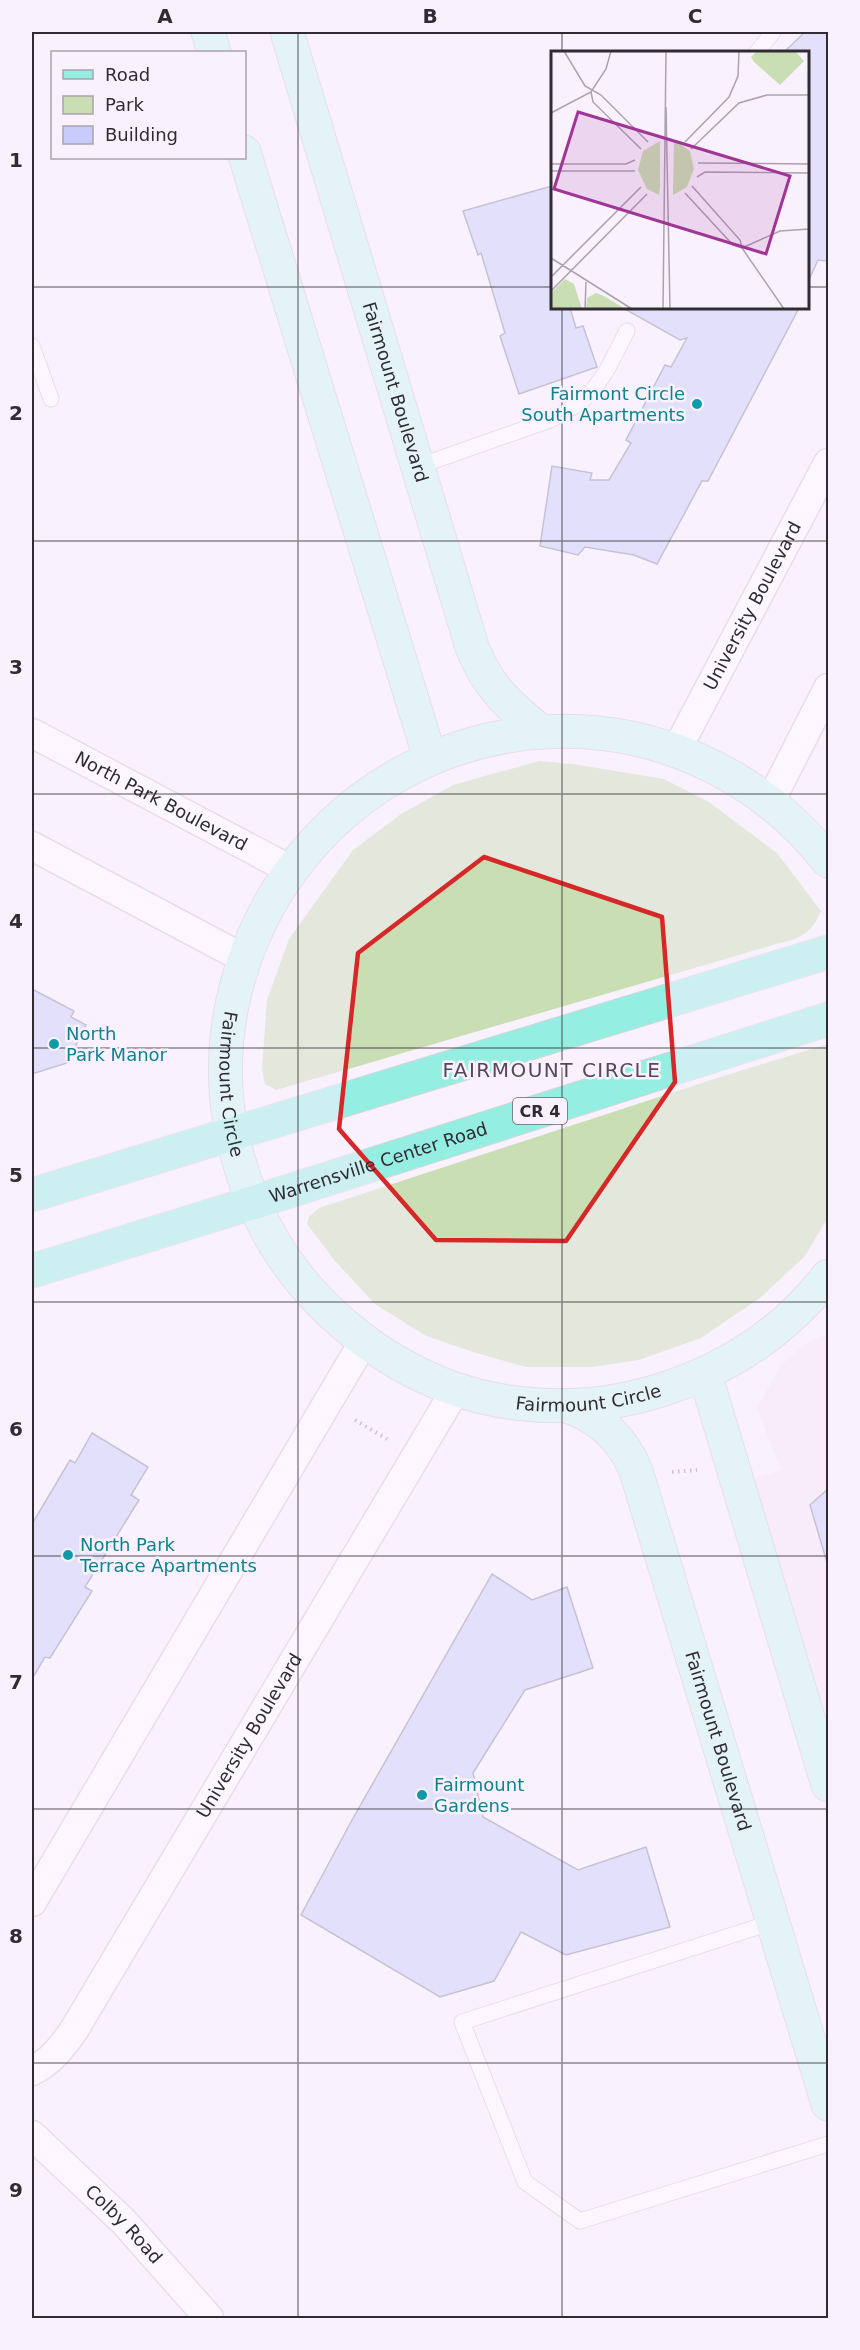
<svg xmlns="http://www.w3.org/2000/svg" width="860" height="2350" font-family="'DejaVu Sans',sans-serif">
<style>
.commercial{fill:#f5e5f7}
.green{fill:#cadeb3}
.building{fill:#c8ccfa;stroke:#898ba1;stroke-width:1.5}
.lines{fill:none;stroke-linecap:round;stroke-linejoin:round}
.lane-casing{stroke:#d4c4d9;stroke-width:17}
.street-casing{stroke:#d4c4d9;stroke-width:31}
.secondary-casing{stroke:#d4c4d9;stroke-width:35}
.primary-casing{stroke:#d6d5d6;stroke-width:35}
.path{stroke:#958d98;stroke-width:4;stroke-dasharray:1.5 4.5;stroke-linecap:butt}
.lane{stroke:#fff;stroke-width:15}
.street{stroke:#fff;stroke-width:28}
.secondary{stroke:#caf7f1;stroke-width:33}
.primary{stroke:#95eee2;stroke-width:33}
.marked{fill:none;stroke:#d62828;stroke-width:4.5;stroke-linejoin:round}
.grid{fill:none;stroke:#312b33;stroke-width:1.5;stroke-opacity:0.55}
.culture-dot{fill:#0f9aa8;stroke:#faf1fe;stroke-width:2}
.labels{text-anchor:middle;stroke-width:5;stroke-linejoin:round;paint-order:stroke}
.shield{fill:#faf1fe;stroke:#6d6670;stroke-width:1.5}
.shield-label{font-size:16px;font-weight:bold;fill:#312b33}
.street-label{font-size:18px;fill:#312b33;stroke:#faf1fe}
.culture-label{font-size:18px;fill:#0d838f;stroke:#faf1fe;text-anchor:start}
.neighbourhood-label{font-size:20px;letter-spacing:1.5px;fill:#554859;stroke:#faf1fe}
.inset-road{fill:none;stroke:#aaa2ad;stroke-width:1.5}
.view{fill:#a03596;fill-opacity:0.15;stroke:#a03596;stroke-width:3}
.inset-edge{fill:none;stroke:#312b33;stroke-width:3}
.neatline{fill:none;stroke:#312b33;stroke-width:2}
.grid-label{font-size:20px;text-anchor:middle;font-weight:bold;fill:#312b33}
</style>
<rect width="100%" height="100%" fill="#faf1fe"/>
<path class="commercial" d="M828 1334V1733L751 1479 781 1470 757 1408 781 1365 808 1342Z"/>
<path class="green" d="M539 761 573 764 664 779 709 802 777 853 821 911C809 941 791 939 763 948L345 1070 276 1090 265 1084 262 1070 267 1000 289 939 353 850 401 814 453 785Z
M828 1044V1217L805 1256 760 1298 701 1338 639 1360 592 1367H526L473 1352 426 1336 375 1304 335 1261 307 1224 309 1217 319 1208 717 1078Z"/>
<path class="building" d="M805 32H828V257L826 261 818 260 808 282V52H784Z
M552 186V308H570L576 328 583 326 597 367 519 394 500 336 505 333 481 253 478 255 463 211Z
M623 308H799L708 481H702L657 564 634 555 585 547 578 555 540 546 552 466 592 473 590 480H609L631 443 626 440 665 365 671 367 687 338 680 340Z
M32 989 74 1011 71 1017 86 1025 67 1063 32 1074Z
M92 1433 148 1467 131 1495 139 1500 85 1587 92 1591 50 1658 45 1657 32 1679V1524L70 1460 75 1463Z
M828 1489V1566L810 1505Z
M492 1574 532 1600 567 1587 593 1668 525 1690 473 1773 483 1817 578 1870 646 1847 670 1927 566 1955 521 1932 494 1981 440 1997 301 1915 352 1820Z"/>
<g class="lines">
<g class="lane-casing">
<path id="lane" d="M757 52 773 32
M32 346 51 399
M419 466 550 420C562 414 576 407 585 398 605 379 615 354 627 331
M773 1922 462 2022 525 2182 580 2221 828 2144"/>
</g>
<g class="street-casing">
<g id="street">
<path id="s1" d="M32 733 291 870"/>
<path id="s2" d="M676 751 828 463"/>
<path d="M770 802 828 688"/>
<path d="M32 846 243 958"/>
<path d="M32 1902 364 1341"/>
<path id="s3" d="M32 2071C51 2062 62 2047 74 2030L456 1389"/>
<path id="s4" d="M32 2135 124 2222 209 2318"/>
</g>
</g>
<g class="secondary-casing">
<g id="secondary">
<path d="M208 32 214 52"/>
<path id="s5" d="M287 32 472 647C488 688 509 705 541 732"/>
<path d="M244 152 430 758"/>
<path id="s6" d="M828 861C682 676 404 692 278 890 235 959 216 1043 230 1123 241 1183 263 1235 302 1282 356 1346 432 1393 516 1403 633 1418 756 1369 828 1276"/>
<path d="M705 1374 828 1785"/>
<path id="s7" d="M567 1406C599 1417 623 1439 636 1471L828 2104"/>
</g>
</g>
<g class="primary-casing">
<g id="primary">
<path d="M32 1195 828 952"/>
<path id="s8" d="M32 1271 252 1203 828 1019"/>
</g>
</g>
<path class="path" d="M355 1420 387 1439
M672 1472 697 1470"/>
<use href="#lane" class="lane"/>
<use href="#street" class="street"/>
<use href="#secondary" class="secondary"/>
<use href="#primary" class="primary"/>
</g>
<path d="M0 0H860V2350H0ZM484 857 662 917 675 1082 566 1241 436 1240 339 1129 358 953Z" fill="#faf1fe" fill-opacity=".55" fill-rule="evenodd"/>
<path class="marked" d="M484 857 662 917 675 1082 566 1241 436 1240 339 1129 358 953Z"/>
<path class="grid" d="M298 32V2318M562 32V52M32 287H552M808 287H828M562 308V2318M32 541H828M32 794H828M32 1048H828M32 1302H828M32 1556H828M32 1809H828M32 2063H828"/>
<g class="culture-dot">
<circle cx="697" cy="404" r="6"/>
<circle cx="54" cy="1044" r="6"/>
<circle cx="68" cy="1555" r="6"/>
<circle cx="422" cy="1795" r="6"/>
</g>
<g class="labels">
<rect class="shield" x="513" y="1098" width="54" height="26" rx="4.5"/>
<g class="shield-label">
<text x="540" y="1117">CR 4</text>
</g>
<g class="street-label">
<text dy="6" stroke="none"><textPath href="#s5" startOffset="376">Fairmount Boulevard</textPath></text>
<text dy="6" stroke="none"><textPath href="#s2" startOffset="164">University Boulevard</textPath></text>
<text dy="6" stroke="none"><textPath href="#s1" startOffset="146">North Park Boulevard</textPath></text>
<text dy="6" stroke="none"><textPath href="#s6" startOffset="850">Fairmount Circle</textPath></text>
<text dy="6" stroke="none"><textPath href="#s8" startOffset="363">Warrensville Center Road</textPath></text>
<text dy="6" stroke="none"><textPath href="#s6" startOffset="1390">Fairmount Circle</textPath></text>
<text dy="6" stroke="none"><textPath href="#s3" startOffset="402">University Boulevard</textPath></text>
<text dy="6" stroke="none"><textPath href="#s7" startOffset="380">Fairmount Boulevard</textPath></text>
<text dy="6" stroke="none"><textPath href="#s4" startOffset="128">Colby Road</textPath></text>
</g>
<g class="culture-label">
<text x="685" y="400" text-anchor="end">Fairmont Circle<tspan x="685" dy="21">South Apartments</tspan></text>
<text x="66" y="1040">North<tspan x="66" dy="21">Park Manor</tspan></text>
<text x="80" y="1551">North Park<tspan x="80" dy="21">Terrace Apartments</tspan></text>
<text x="434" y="1791">Fairmount<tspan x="434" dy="21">Gardens</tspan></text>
</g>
<g class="neighbourhood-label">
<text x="552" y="1077">FAIRMOUNT CIRCLE</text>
</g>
</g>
<g transform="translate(551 51)">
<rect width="258" height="258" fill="#faf1fe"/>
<path d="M206 0H244L253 10 229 34 203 11 200 6ZM123 89 139 100 143 118 136 136 122 144ZM109 90V136L108 144 96 138 87 119 92 100ZM14 228 23 233 31 258H0V242ZM45 242 51 244 75 258H35L36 247Z" fill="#cadeb3"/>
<path class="inset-road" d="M13 0 34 35 50 44 97 91M40 41 42 51 90 98M115 56 119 258M0 62 40 41 55 18 60 0M134 91 178 46 187 25 188 0M140 98 188 52 216 44H258M147 112 258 113M0 113H75L84 109M0 120H84M146 126 154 121 258 122M141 135 189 189 191 197 233 258M134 142 182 194 191 197M191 197 229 180 258 178M0 207 81 258M0 226 90 136M0 240 96 143M34 258 35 231M112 258 115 0"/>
<path class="view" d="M27 61 239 125 215 203 3 138Z"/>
<rect width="258" height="258" class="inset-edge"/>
</g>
<rect width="860" height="2350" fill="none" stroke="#faf1fe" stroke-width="66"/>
<rect x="51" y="51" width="195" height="108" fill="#faf1fe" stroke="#aaa2ad" stroke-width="1.5"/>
<rect x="63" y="70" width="30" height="9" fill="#95eee2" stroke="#aaa2ad" stroke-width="1.5"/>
<text x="105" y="81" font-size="18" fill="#312b33">Road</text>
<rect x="63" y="96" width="30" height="18" fill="#cadeb3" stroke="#aaa2ad" stroke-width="1.5"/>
<text x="105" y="111" font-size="18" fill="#312b33">Park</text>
<rect x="63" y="126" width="30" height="18" fill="#c8ccfa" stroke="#aaa2ad" stroke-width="1.5"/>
<text x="105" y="141" font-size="18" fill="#312b33">Building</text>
<rect x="33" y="33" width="794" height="2284" class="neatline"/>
<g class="grid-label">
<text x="165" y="23">A</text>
<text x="430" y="23">B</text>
<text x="695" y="23">C</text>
<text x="16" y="167">1</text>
<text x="16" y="420">2</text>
<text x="16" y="674">3</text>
<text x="16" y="928">4</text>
<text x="16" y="1182">5</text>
<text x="16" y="1436">6</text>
<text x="16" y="1689">7</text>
<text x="16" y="1943">8</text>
<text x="16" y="2197">9</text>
</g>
</svg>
